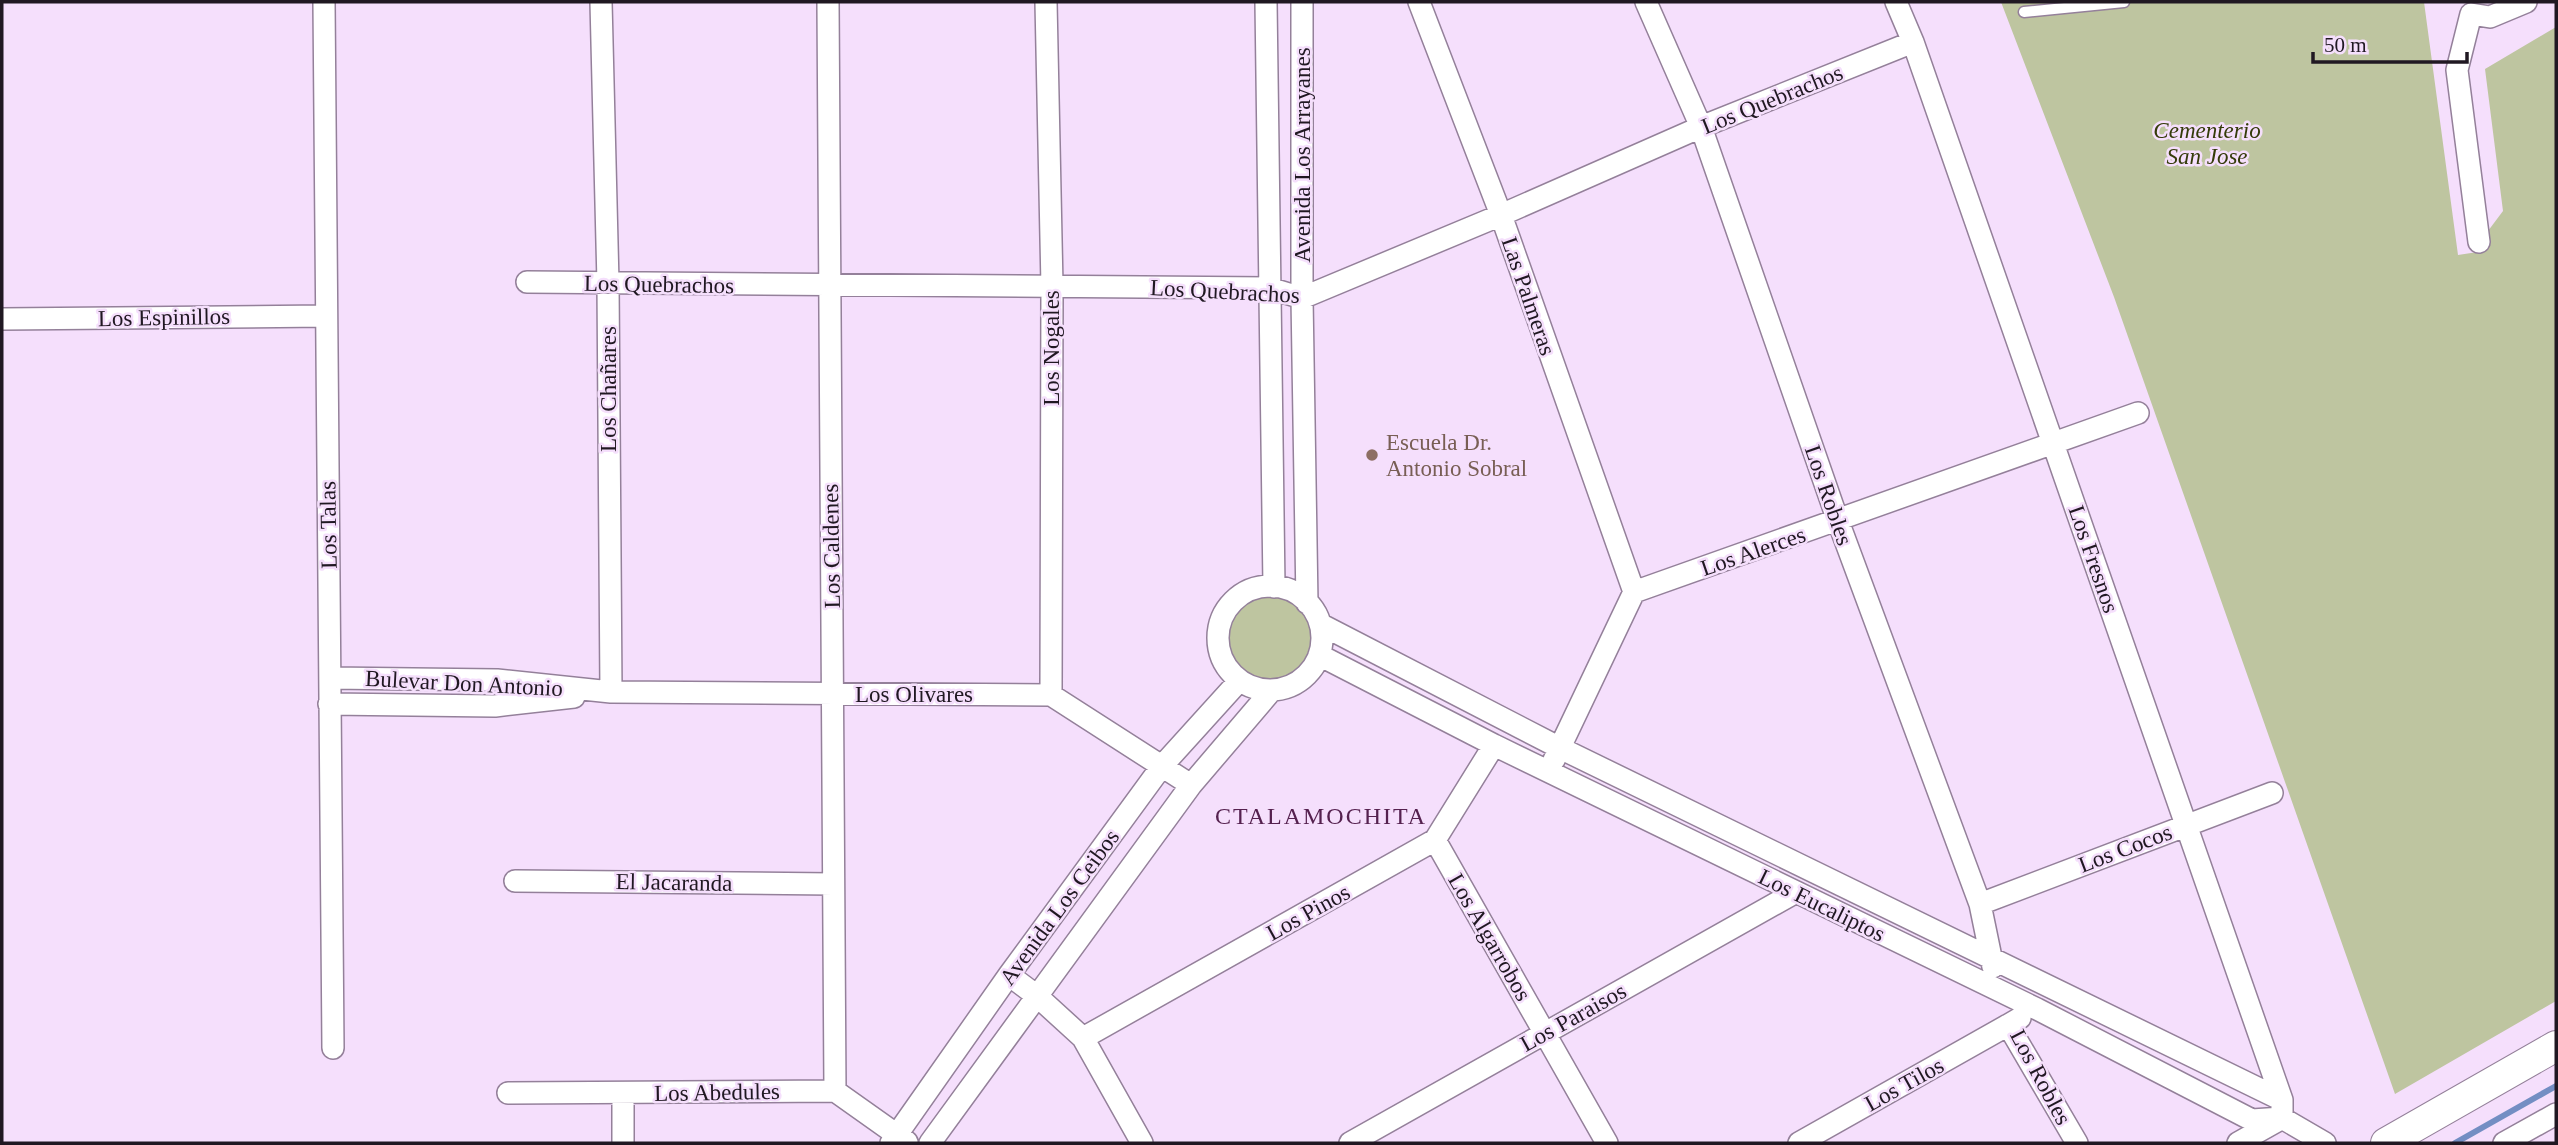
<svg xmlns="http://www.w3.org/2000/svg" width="2558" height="1145" font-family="Georgia,serif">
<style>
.green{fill:#bec5a0}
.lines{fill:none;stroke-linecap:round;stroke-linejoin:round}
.stream{stroke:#738ec3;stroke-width:6}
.service-casing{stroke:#94809a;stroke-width:13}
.minor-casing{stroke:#94809a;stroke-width:24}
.secondary-casing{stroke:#94809a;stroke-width:32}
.service{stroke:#fff;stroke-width:10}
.minor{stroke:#fff;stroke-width:21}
.secondary{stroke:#fff;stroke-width:30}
.education-dot{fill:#8d6e63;stroke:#f5dffc;stroke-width:2.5}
.labels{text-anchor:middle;stroke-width:5;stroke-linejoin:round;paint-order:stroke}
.street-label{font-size:23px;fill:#201822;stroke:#f5dffc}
.park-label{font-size:23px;font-style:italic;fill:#343b09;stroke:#f5dffc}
.education-label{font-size:23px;fill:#785e54;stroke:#f5dffc;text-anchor:start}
.neighbourhood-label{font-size:24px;letter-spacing:2px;fill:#55214f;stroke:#f5dffc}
</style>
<rect width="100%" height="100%" fill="#f5dffc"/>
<path class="green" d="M2001 2H2424L2458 255 2484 251 2485 235 2503 211 2485 69 2556 27V1001L2395 1094 2114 297Z
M1218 638a52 52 0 1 1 104 0a52 52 0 1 1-104 0Z"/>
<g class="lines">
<path class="stream" d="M2455 1143 2556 1086"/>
<g class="service-casing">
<path id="service" d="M2024 12 2124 2"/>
</g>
<g class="minor-casing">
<path id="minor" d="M324 2 333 1048
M601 2 608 283 611 692
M828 2 835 1091
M1046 2 1052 286 1051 695
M1266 2 1274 587
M1302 2V298L1307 603
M1419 2 1501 215 1634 592
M1646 2 1701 127 1838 521 1980 904 1993 967
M1896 2 1913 42 2282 1100V1118
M2479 242 2457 70 2471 14 2490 17 2526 2
M527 282 1269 288 1302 298 1501 215 1701 127 1913 42
M2 319 326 316
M1218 638a52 52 0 1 1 104 0a52 52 0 1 1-104 0Z
M1320 624 1560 748 2282 1100
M1319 655 1494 745 2037 1009 2252 1120 2282 1118 2325 1143
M330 678 497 680 611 692 1051 695 1191 785
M329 704 495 706 574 697
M1554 760 1634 592 2138 413
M1435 840 1607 1143
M515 881 833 884
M1980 904 2272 793
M1009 975 1037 996 1083 1038 1142 1143
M2020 1018 2008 1025 2077 1143
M1083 1038 1435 840 1494 745
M508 1093 835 1091 907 1142
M623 1093V1143
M891 1143 1009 975 1162 766 1239 681
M930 1143 1191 785 1272 690
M1350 1143 1796 892
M1799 1143 2008 1025
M2238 1143 2277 1121
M2504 1143 2556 1114"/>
</g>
<g class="secondary-casing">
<path id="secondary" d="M2386 1143 2556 1046"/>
</g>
<use href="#service" class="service"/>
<use href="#minor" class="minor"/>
<use href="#secondary" class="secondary"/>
</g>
<circle class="education-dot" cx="1372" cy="455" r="7"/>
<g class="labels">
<g class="street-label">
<text transform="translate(1772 99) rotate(-22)" y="8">Los Quebrachos</text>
<text transform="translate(1302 155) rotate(-90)" y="8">Avenida Los Arrayanes</text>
<text transform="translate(659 284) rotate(1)" y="8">Los Quebrachos</text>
<text transform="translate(1225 291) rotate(3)" y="8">Los Quebrachos</text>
<text transform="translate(1529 296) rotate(71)" y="8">Las Palmeras</text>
<text transform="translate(164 317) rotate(-1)" y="8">Los Espinillos</text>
<text transform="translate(1051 348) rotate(-90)" y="8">Los Nogales</text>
<text transform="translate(608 389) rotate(-90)" y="8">Los Chañares</text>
<text transform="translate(1829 495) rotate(71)" y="8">Los Robles</text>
<text transform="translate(328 525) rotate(-91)" y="8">Los Talas</text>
<text transform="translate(831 546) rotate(-91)" y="8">Los Caldenes</text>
<text transform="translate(1753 551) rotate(-19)" y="8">Los Alerces</text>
<text transform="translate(2094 559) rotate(71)" y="8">Los Fresnos</text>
<text transform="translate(464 683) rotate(3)" y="8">Bulevar Don Antonio</text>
<text x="914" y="702">Los Olivares</text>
<text transform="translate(2125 848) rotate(-21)" y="8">Los Cocos</text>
<text transform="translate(674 882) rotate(1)" y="8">El Jacaranda</text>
<text transform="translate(1822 905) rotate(26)" y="8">Los Eucaliptos</text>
<text transform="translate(1059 907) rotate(-54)" y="8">Avenida Los Ceibos</text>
<text transform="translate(1308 912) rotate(-29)" y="8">Los Pinos</text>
<text transform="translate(1490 937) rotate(60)" y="8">Los Algarrobos</text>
<text transform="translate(1573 1017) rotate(-29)" y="8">Los Paraisos</text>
<text transform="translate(2041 1077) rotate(62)" y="8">Los Robles</text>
<text transform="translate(1904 1084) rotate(-29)" y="8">Los Tilos</text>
<text transform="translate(717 1092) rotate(-1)" y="8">Los Abedules</text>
</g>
<g class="park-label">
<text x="2207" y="138">Cementerio<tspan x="2207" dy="26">San Jose</tspan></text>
</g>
<g class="education-label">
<text x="1386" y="450">Escuela Dr.<tspan x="1386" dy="26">Antonio Sobral</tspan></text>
</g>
<g class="neighbourhood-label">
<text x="1321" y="824">CTALAMOCHITA</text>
</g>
</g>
<rect width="2558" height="1145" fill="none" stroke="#201822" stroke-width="7"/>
<path d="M2313 52v10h154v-10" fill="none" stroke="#201822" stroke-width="3.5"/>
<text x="2324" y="52" font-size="21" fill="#201822" stroke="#f5dffc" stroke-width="5" paint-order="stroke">50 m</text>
</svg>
